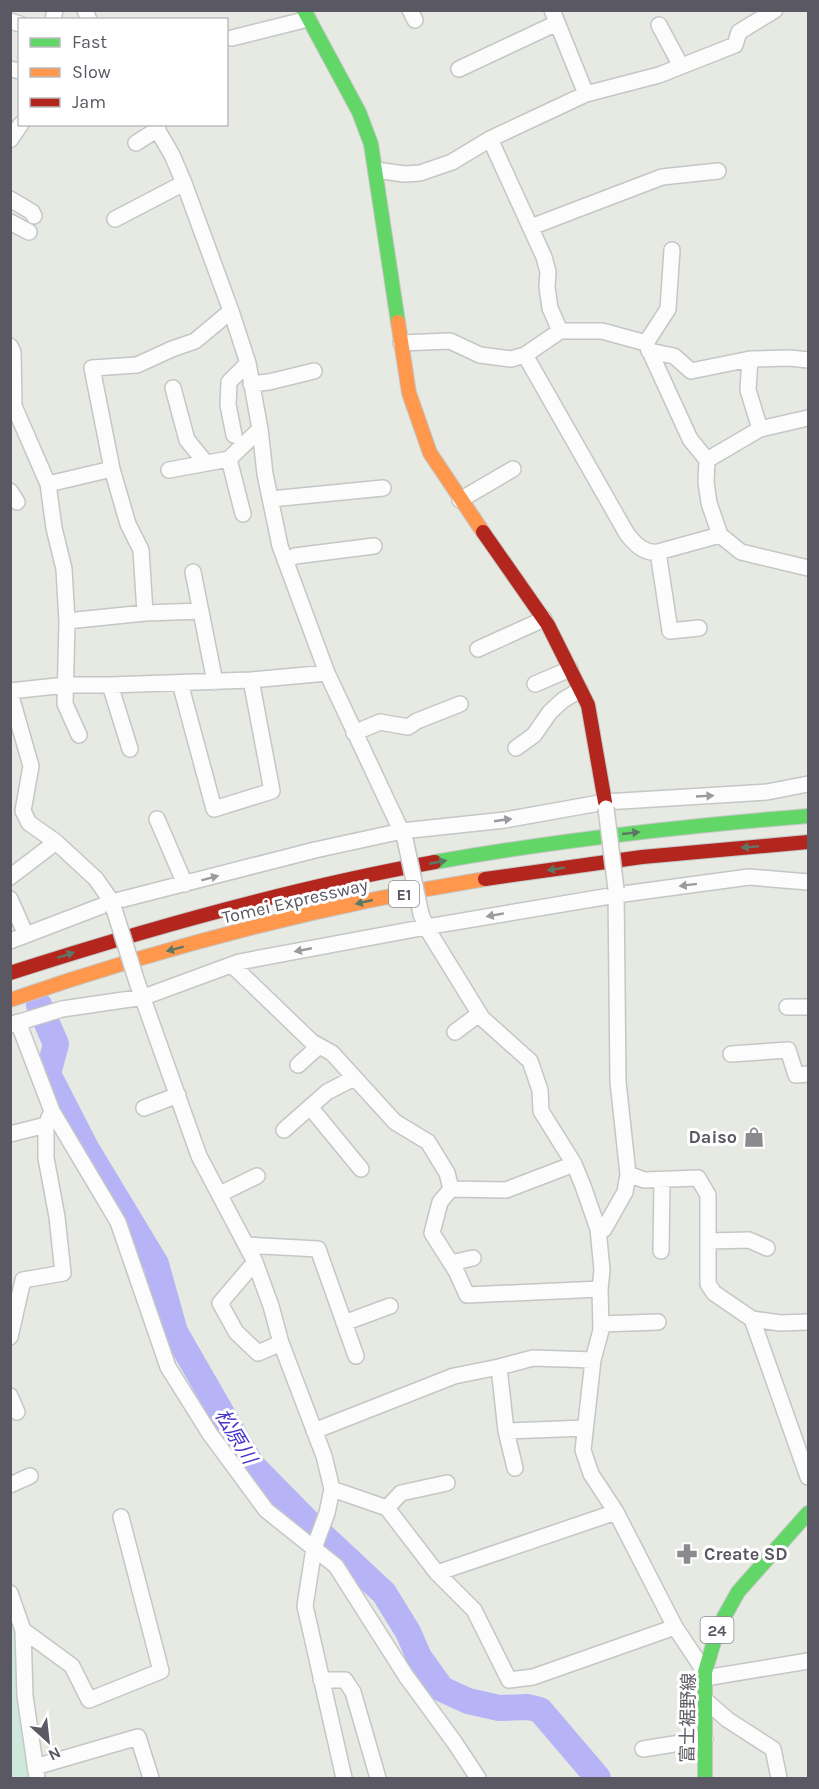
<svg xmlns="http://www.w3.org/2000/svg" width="819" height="1789" font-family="Karla,'Noto Sans JP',sans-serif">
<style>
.green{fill:#cde9db}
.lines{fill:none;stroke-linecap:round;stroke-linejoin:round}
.river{stroke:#b6b4f6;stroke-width:26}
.street-casing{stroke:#c5c6c6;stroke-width:18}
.fast-casing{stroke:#c5c6c6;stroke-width:16}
.slow-casing{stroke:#c5c6c6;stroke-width:16}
.jam-casing{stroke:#c5c6c6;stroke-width:16}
.street{stroke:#fbfcfb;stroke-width:15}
.fast{stroke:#63d668;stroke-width:14}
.slow{stroke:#ff974d;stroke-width:14}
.jam{stroke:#b3261e;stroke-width:14}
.street-bridge-casing{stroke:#c5c6c6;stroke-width:18;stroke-linecap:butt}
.street-bridge{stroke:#fbfcfb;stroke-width:15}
.oneway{fill:#9a9a9f}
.oneway2{fill:#5c7864}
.labels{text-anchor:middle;stroke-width:6;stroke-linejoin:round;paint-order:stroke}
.shield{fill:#fff;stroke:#8c8a91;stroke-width:1.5}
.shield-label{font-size:16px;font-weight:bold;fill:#5a5862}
.street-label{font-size:18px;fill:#5a5862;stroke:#fff}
.poi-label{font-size:18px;font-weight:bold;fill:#5a5862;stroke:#fff;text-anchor:end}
.water-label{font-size:20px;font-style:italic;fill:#4833ce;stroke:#fff}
</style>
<rect width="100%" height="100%" fill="#e6eae2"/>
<path class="green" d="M10 1613 17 1626 39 1778H11Z"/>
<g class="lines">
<path class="river" d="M39 1005 56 1044 48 1074 86 1148 156 1264 175 1332 251 1464 308 1522 384 1593 408 1632 419 1657 442 1689 468 1701 499 1708 528 1707 540 1710 598 1778"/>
<g class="street-casing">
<path id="street" d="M85 10 89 20
M410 10 415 20
M552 10 586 94
M53 20 55 10
M10 21 20 24
M659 25 681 66
M232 38 308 19
M10 69 20 71
M459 69 557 23
M154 124 172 155 184 183 231 311 248 363 260 429 265 474 280 546 327 673 405 839
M490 139 544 257 548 272 547 287 550 308 560 331
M10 140 21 124
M136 143 158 129
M376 170 404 174 420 173 452 162 490 139 586 94 659 75 735 45 739 32 775 10
M10 199 32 212 34 216
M115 219 184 183
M10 222 29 232
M531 227 662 177 718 171
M401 343 450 341 480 355 511 359 525 355 560 331H602L646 343 690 439 707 460 706 482 709 503 720 535 741 552 808 568
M646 343 668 309 672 250
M10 346 13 352 14 406 48 484 112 469 92 368 137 365 172 349 195 341 231 311
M649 351 674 356 691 371 750 359
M525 355 627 534C635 544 644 554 658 552L720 535
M251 384 269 382 314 371
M173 388 187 440 206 463
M760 429 808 418
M234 435 228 405 229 382 248 363
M707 460 760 429 748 390 750 359 790 358 808 360
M112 469 128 524 141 550 145 613
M169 470 229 459
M48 484 54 528 64 569 67 621
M10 491 17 502
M271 499 383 488
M460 500 513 469
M243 514 229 459 260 429
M658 552 670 631 699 628
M286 561 295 556 374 546
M193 572 215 682
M478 649 544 619
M180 683 214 809 272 791 251 680
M535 684 570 669
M110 685 130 749
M10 691 66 685H110L251 680 327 673
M10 693 31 766 23 811 29 823 56 842 96 879 112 902 114 909
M354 733 380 722 408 727 417 721 460 704
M79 735 65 704 67 621 145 613 201 611
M516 748 534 735 550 712 563 700 580 690
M157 819 185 884
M10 877 56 842
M10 899 26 935
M421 914 426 927 482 1018 530 1061 540 1090 541 1111 574 1164 583 1186 598 1229 602 1270 600 1289 601 1330 593 1360 583 1450 591 1474 616 1512 675 1627 705 1672
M10 941 112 902 315 850 402 831 505 820 605 802 767 792 808 784
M232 965 312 1042 332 1053 395 1122 428 1142 447 1173 451 1189 440 1202 432 1233 456 1271 467 1295 600 1289
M137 982 199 1156 255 1262 271 1306 281 1343 324 1456 332 1489 327 1513 314 1548 305 1606 344 1778
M787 1007H808
M18 1022 52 1111 118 1222 168 1367 210 1434 266 1510 336 1566 406 1676 455 1743 478 1778
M10 1025 62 1009 144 997 239 962 426 927 616 895 749 877 808 882
M455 1032 479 1014
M731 1054 788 1050 796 1075 808 1074
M298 1065 319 1046
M310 1107 361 1169
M144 1108 178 1095
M284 1130 327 1092 354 1078
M10 1134 46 1125
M628 1174 644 1180 698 1178 708 1195V1284L714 1293 752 1319 808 1477
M451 1189 506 1190 574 1164
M220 1194 257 1176
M598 1229H604L625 1192 628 1174 618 1082 616 889
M708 1241 749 1240 767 1248
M247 1245 318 1249 356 1356
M661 1251 662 1180
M255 1262 220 1303 236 1332 258 1353 281 1343
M451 1263 473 1258
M752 1319 780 1323 808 1322
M344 1323 390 1306
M601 1324 658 1322
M10 1337 23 1280 63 1273 57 1217 46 1158V1125L52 1111
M499 1367 506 1431 515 1468
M10 1396 17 1412
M314 1431 454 1376 499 1367 533 1358 593 1360
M506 1431 585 1428
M10 1485 30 1476
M332 1489 387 1508 437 1573 474 1610 509 1680 533 1677 675 1627
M387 1508 401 1493 447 1483
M437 1573 616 1512
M10 1593 23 1630 25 1696 37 1778
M23 1630 72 1666 89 1700 161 1671 121 1517
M705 1678 808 1661
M321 1680H345L353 1692 378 1778
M705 1700 728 1720 773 1749 779 1778
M643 1749 705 1739
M35 1767 138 1737 151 1778"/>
</g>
<g class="fast-casing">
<path id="fast" d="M304 10 359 112 371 144 398 322
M435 862C559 840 683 826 808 816
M705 1778V1672L718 1628 738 1592 808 1513"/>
</g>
<g class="slow-casing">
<path id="slow" d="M398 322 409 393 430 453 483 532
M10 1000C164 947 324 905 485 879"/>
</g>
<g class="jam-casing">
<path id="jam" d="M483 532 548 625 588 705 605 802
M485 879 642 857 808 842
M10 973C150 928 291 888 435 862"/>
</g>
<use href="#street" class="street"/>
<use href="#fast" class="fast"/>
<use href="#slow" class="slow"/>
<use href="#jam" class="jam"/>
<g class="street-bridge-casing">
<path id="street-bridge" d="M606 808 616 889
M405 839 421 914
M114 909 137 982"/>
</g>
<use href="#street-bridge" class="street-bridge"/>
</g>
<defs><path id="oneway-solid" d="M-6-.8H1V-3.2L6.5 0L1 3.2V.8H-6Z" transform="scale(1.5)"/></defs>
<g class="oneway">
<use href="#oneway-solid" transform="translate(705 796) rotate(-3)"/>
<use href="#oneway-solid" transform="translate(503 820) rotate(-8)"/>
<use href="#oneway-solid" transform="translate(210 878) rotate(-15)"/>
<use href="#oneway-solid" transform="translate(688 885) rotate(173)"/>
<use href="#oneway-solid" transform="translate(495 915) rotate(170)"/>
<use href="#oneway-solid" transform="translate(303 950) rotate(169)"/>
</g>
<g class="oneway2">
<use href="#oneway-solid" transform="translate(631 833) rotate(-6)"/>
<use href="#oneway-solid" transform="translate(750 847) rotate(175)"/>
<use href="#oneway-solid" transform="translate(438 862) rotate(-11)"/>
<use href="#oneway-solid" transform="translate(556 869) rotate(171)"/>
<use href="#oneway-solid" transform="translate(364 902) rotate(167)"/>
<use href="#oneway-solid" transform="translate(175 949) rotate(165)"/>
<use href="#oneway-solid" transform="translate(66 955) rotate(-18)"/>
</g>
<defs>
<g id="shop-bare" transform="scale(1.62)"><path d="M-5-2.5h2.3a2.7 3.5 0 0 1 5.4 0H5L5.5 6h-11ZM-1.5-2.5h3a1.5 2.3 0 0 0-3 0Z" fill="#8b8b8f" stroke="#fff" stroke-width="2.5" paint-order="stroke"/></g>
<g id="pharmacy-bare" transform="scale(1.62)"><path d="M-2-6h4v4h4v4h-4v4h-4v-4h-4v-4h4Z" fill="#8b8b8f" stroke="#fff" stroke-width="2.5" paint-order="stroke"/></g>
</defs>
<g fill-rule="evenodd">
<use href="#shop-bare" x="754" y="1137"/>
<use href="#pharmacy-bare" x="687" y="1554"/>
</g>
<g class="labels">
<g class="shield">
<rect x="389" y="881" width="30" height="26" rx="4.5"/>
<rect x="700.5" y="1617" width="33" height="26" rx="4.5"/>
</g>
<g class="shield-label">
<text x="404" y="900">E1</text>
<text x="717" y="1636">24</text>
</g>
<g class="street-label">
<text transform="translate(295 901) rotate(-13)" y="6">Tomei Expressway</text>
<text transform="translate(688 1718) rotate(-89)" y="6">富士裾野線</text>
</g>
<g class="poi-label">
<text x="737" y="1143">Daiso</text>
<text x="704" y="1560" text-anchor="start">Create SD</text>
</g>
<g class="water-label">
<text transform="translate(236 1436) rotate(59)" y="7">松原川</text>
</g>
</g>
<rect width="819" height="1789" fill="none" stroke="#5a5862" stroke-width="24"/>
<rect x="18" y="18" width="210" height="108" fill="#ffffff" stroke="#bdbcc0" stroke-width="1.5"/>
<rect x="30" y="38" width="30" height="9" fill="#63d668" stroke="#bdbcc0" stroke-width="1.5"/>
<text x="72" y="48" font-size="18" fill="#5a5862">Fast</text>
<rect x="30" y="68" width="30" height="9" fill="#ff974d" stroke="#bdbcc0" stroke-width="1.5"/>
<text x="72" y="78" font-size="18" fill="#5a5862">Slow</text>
<rect x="30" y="98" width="30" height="9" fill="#b3261e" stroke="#bdbcc0" stroke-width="1.5"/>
<text x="72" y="108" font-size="18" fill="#5a5862">Jam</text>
<g transform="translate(48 1741) rotate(153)" stroke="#ffffff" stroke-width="4.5" paint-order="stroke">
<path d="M0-4.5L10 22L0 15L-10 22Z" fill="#5a5862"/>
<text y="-9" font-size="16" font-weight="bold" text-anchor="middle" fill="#5a5862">N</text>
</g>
</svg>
